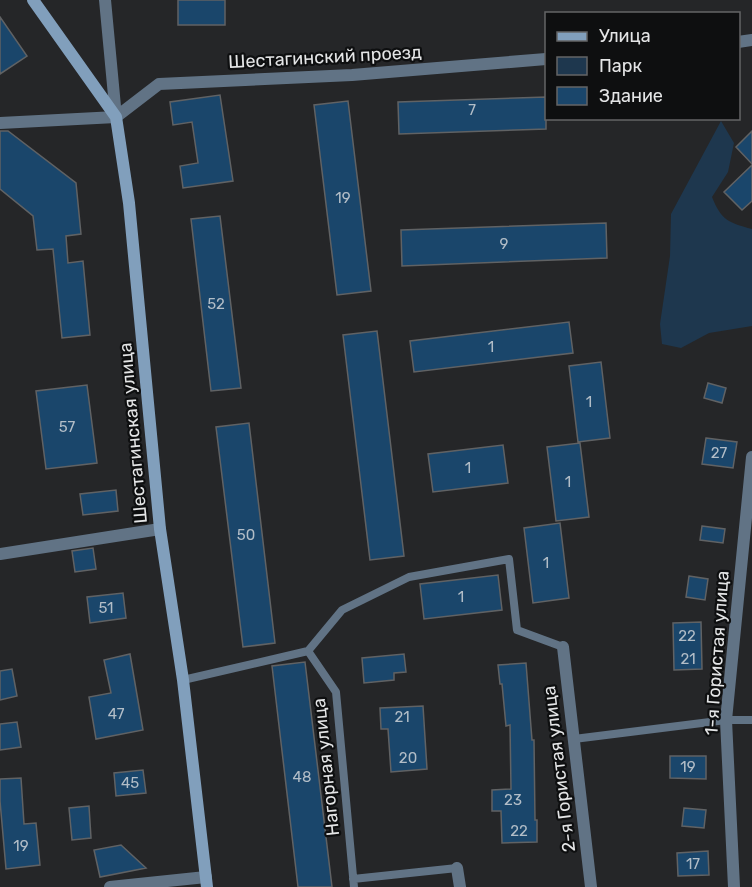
<svg xmlns="http://www.w3.org/2000/svg" width="752" height="887" font-family="Rubik,sans-serif">
<style>
.green{fill:#1e374e}
.building{fill:#1a466b;stroke:#606264;stroke-width:1.5}
.lines{fill:none;stroke-linecap:round;stroke-linejoin:round}
.service{stroke:#617385;stroke-width:8}
.minor{stroke:#617385;stroke-width:12}
.tertiary{stroke:#617385;stroke-width:12}
.secondary{stroke:#819fbc;stroke-width:12}
.labels{text-anchor:middle;stroke-width:4.5;stroke-linejoin:round;paint-order:stroke}
.number-label{font-size:15px;fill:#b2bdc7}
.street-label{font-size:18px;fill:#e4e5e6;stroke:#0e0f10}
</style>
<rect width="100%" height="100%" fill="#252628"/>
<path class="green" d="M721 121 734 143 728 172 712 197C721 220 729 223 752 229V326L709 333 681 348 662 344 660 324 670 256 671 214Z"/>
<path class="building" d="M178 0H225V25H178Z
M0 17 27 56 0 74Z
M220 95 233 181 183 188 180 166 198 163 192 122 173 125 170 102Z
M546 97V129L399 134 398 102Z
M348 101 371 291 337 295 314 105Z
M0 131H8L76 183 81 234 66 236 68 263 83 261 90 335 62 338 53 249 37 250 33 216 0 189Z
M752 131V164L736 147Z
M752 165V201L742 210 724 192Z
M220 216 241 388 211 391 191 219Z
M606 223 607 258 402 266 401 230Z
M569 322 573 353 414 372 410 341Z
M377 331 404 556 370 560 343 335Z
M601 362 610 438 578 442 569 366Z
M708 383 726 388 722 403 704 398Z
M87 385 97 463 46 469 36 391Z
M249 423 275 643 243 647 216 427Z
M706 438 737 442 733 468 702 464Z
M580 443 589 517 556 521 547 447Z
M503 445 508 483 433 492 428 454Z
M116 490 118 511 83 515 80 494Z
M560 523 569 598 533 603 524 528Z
M702 526 725 529 723 543 700 540Z
M93 548 96 569 75 572 72 551Z
M498 575 502 610 424 619 420 584Z
M689 576 708 579 705 600 686 597Z
M123 593 126 618 90 623 87 597Z
M701 622 702 669 674 670 673 623Z
M130 654 143 730 96 739 89 697 111 693 104 660Z
M404 654 406 672 394 673V680L364 683 362 658Z
M305 662 332 887H298L272 666Z
M526 663 532 740H534L535 820H537V842L502 843 501 811H492V790L511 789 510 725 506 726 502 684H500L498 665Z
M12 669 17 696 0 700V671Z
M423 706 427 769 391 772 388 729H381L380 708Z
M17 722 21 747 0 750V724Z
M670 756H706V779L670 778Z
M143 770 146 793 116 796 114 773Z
M21 778 24 824 36 823 40 865 6 869 0 801V779Z
M89 806 91 838 72 840 69 808Z
M684 808 706 810 704 828 682 826Z
M121 845 146 868 100 877 94 850Z
M708 851 709 875 678 876 677 853Z"/>
<g class="lines">
<path class="service" d="M308 651 336 692 354 887
M183 680 308 651 342 610 409 577 509 559 517 630 563 647
M574 739 726 720H752
M353 879 457 868"/>
<path class="minor" d="M738 42 752 40
M0 123 116 117 159 84 352 75 546 59
M0 554 160 529
M563 647 591 887
M457 868 460 887
M110 887 206 877
M734 887 726 720 752 457"/>
<path class="tertiary" d="M105 0 116 117"/>
<path class="secondary" d="M33 0 116 117 129 203 160 529 183 680 207 887"/>
</g>
<g class="labels">
<g class="number-label">
<text x="472" y="115">7</text>
<text x="343" y="203">19</text>
<text x="504" y="249">9</text>
<text x="216" y="309">52</text>
<text x="491" y="352">1</text>
<text x="589" y="407">1</text>
<text x="67" y="432">57</text>
<text x="719" y="458">27</text>
<text x="468" y="473">1</text>
<text x="568" y="487">1</text>
<text x="246" y="540">50</text>
<text x="546" y="568">1</text>
<text x="461" y="602">1</text>
<text x="106" y="613">51</text>
<text x="687" y="641">22</text>
<text x="688" y="664">21</text>
<text x="116" y="719">47</text>
<text x="402" y="722">21</text>
<text x="408" y="763">20</text>
<text x="688" y="772">19</text>
<text x="302" y="782">48</text>
<text x="130" y="788">45</text>
<text x="513" y="805">23</text>
<text x="519" y="836">22</text>
<text x="21" y="851">19</text>
<text x="693" y="869">17</text>
</g>
<g class="street-label">
<text transform="translate(325 57) rotate(-3)" y="6">Шестагинский проезд</text>
<text transform="translate(133 433) rotate(-95)" y="6">Шестагинская улица</text>
<text transform="translate(717 653) rotate(-86)" y="6">1-я Гористая улица</text>
<text transform="translate(326 767) rotate(-96)" y="6">Нагорная улица</text>
<text transform="translate(559 769) rotate(-97)" y="6">2-я Гористая улица</text>
</g>
</g>
<rect x="545" y="12" width="195" height="108" fill="#0e0f10" stroke="#646566" stroke-width="1.5"/>
<rect x="557" y="32" width="30" height="9" fill="#819fbc" stroke="#646566" stroke-width="1.5"/>
<text x="599" y="42" font-size="18" fill="#e4e5e6">Улица</text>
<rect x="557" y="57" width="30" height="18" fill="#1e374e" stroke="#646566" stroke-width="1.5"/>
<text x="599" y="72" font-size="18" fill="#e4e5e6">Парк</text>
<rect x="557" y="87" width="30" height="18" fill="#1a466b" stroke="#646566" stroke-width="1.5"/>
<text x="599" y="102" font-size="18" fill="#e4e5e6">Здание</text>
</svg>
